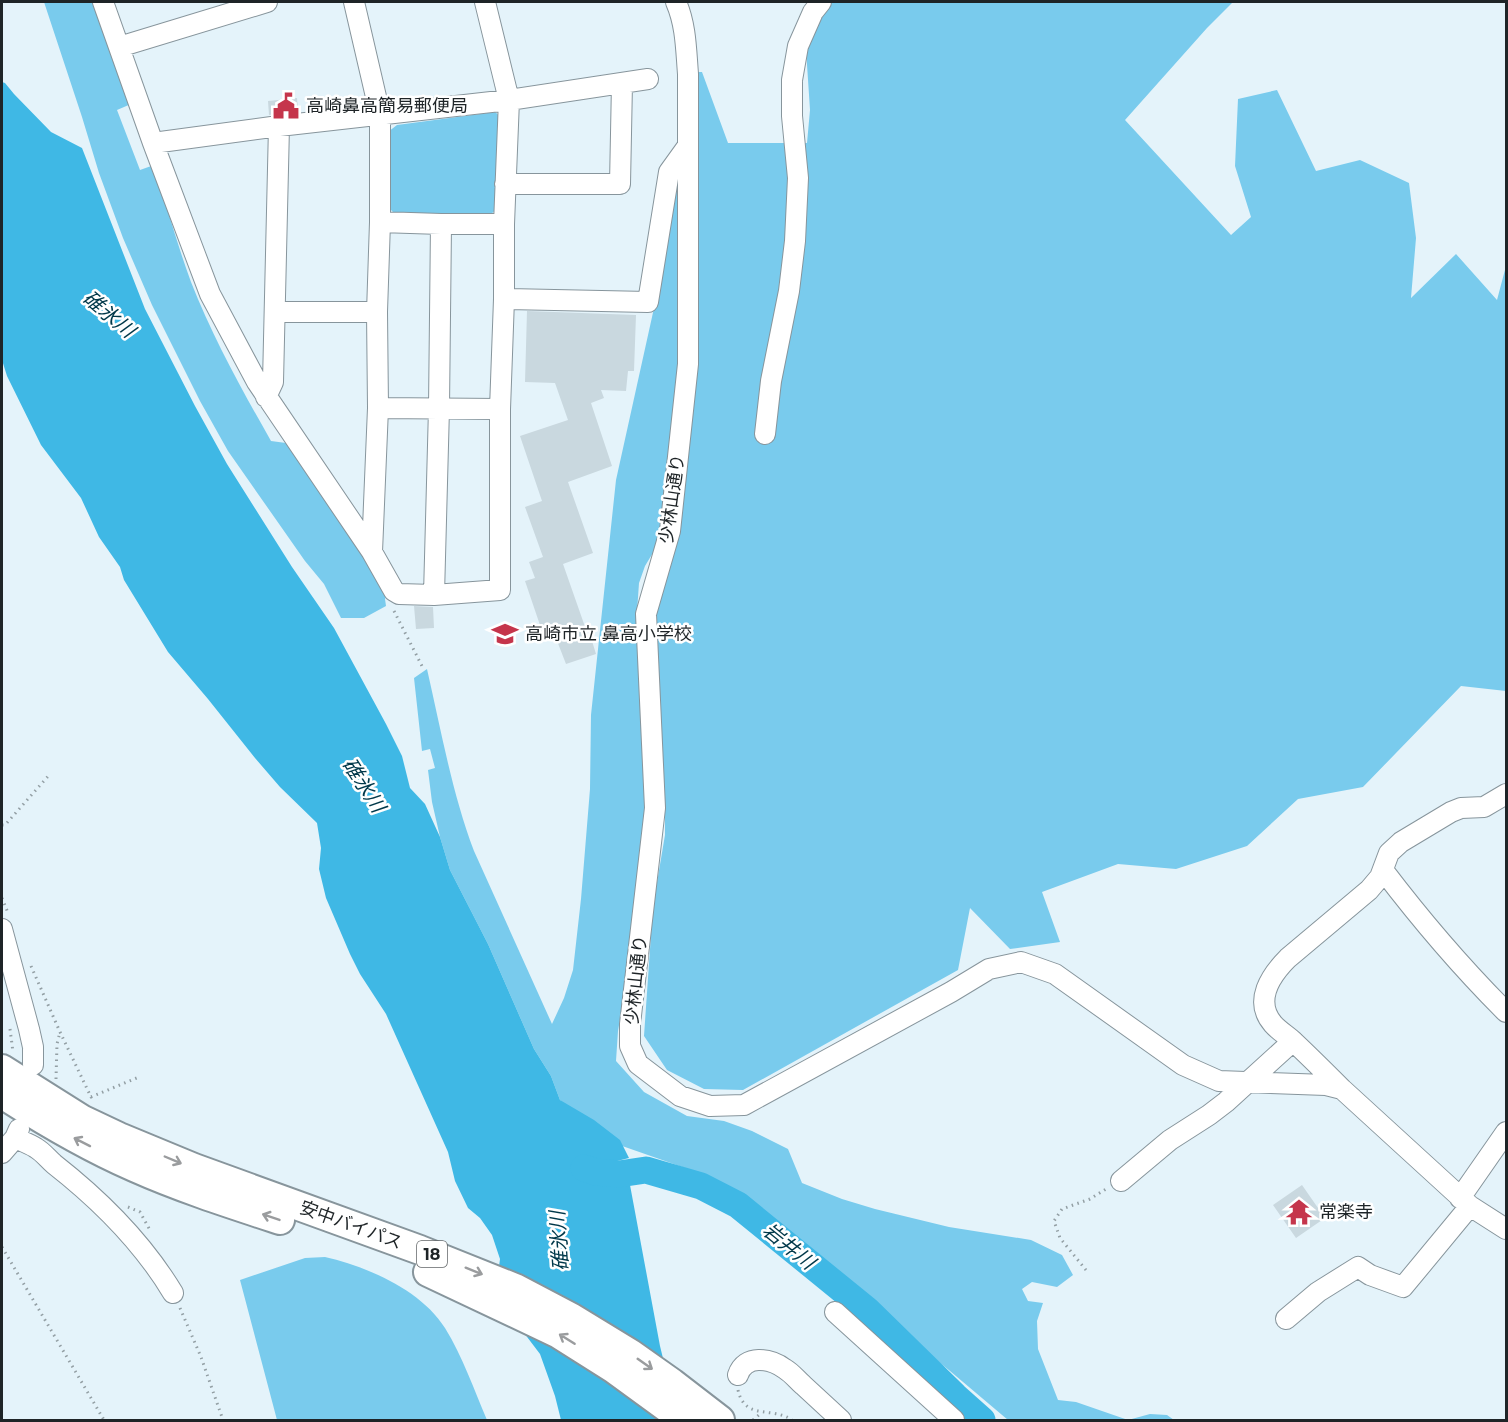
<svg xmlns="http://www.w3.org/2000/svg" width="1508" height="1422" font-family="Montserrat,'Noto Sans JP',sans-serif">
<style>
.green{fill:#79cbed}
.water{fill:#3fb8e5}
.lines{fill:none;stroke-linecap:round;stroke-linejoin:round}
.river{stroke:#3fb8e5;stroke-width:27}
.building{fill:#c9d8df}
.minor-casing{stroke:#87959c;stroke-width:22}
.highway-casing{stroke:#87959c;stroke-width:32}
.path{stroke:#939fa4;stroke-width:3;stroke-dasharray:1.5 4.5;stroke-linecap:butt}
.minor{stroke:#fff;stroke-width:20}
.highway{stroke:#fff;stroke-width:28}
.oneway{stroke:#9a9c9e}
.labels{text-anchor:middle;stroke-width:5;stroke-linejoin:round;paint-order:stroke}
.shield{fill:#fff;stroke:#626668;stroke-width:1.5}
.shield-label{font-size:16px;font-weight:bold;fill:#1e2427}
.poi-label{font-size:18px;fill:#1e2427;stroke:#fff;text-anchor:start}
.street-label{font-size:18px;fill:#1e2427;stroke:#fff}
.water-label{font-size:20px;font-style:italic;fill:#00384a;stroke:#fff}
</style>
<rect width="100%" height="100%" fill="#e4f3fa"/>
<path class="green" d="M44 2H97L131 104 117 110 140 170 154 165C166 204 177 244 191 282 213 338 242 390 271 441L286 443 349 528 389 591 385 599 386 606 364 618H341L324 584 305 561 228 451 200 401 152 305 123 238 99 173 82 117Z
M811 2H1233L1207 28 1125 120 1231 235 1251 217 1235 166 1238 99 1277 90 1316 171 1360 160 1409 183 1416 238 1411 298 1456 254 1497 300 1506 266V691L1461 686 1363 787 1298 799 1247 846 1176 869 1118 864 1042 892 1060 942 1010 949 970 908 958 970 743 1090 704 1089 667 1070 644 1036 653 906 665 835V800L655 617 661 582 678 534 697 72H702L728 143H807L810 110 804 19Z
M495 112 501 117 497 209 491 214H395L388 207V132L397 125Z
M681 179V353L660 541 645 566 639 583 637 612 648 810 640 900 618 1031 616 1061 644 1092 687 1116 724 1121 752 1131 788 1149 802 1183 842 1199 875 1209 949 1227 1031 1240 1062 1255 1073 1275 1057 1287 1032 1282 1022 1289 1028 1301 1043 1303 1037 1321 1038 1349 1058 1400 1076 1402 1128 1420 1150 1414 1167 1415 1174 1420H1008L950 1371 837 1279 756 1208 688 1169 605 1140 560 1100 551 1076 534 1049 488 944 450 870 440 837 432 802 428 770 435 768 430 749 422 751 414 678 427 669C441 730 452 793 474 851L552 1024 564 998 573 970 581 899 590 789 591 715 616 480 654 308 674 180Z
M325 1257C368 1267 421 1290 445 1328 463 1357 474 1390 487 1420H277L240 1280 305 1258Z"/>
<path class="water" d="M2 82 5 83 14 94 51 132 82 148 145 309 195 406 227 464 292 567 334 628 386 724 402 756 410 788 425 804 440 837 450 870 488 944 534 1049 551 1076 560 1100 594 1120 620 1140 629 1158 613 1162 619 1174 630 1185 660 1346 678 1420H561L555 1396 540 1354 518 1325 496 1290 500 1259 492 1235 480 1218 468 1208 455 1181 448 1152 386 1014 360 974 350 954 326 898 319 869 321 848 317 823 280 787 255 758 208 699 168 652 124 580 120 567 99 537 81 498 41 445 7 376 2 360Z"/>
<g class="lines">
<path class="river" d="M584 1168 596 1172 619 1174 646 1170 701 1186 738 1205 867 1310 955 1396 982 1420"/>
</g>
<path class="building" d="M297 98 298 111 269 115 268 101Z
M527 311 636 315 634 371H628L626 391 601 390 604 398 591 403 612 466 568 482 593 553 563 564 590 641H592L596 654 566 664 552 628 542 631 525 581 535 578 529 562 543 557 525 507 542 501 520 436 568 420 555 383 525 382Z
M414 606 433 607 434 628 416 629Z
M1302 1185 1325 1218 1296 1238 1273 1205Z"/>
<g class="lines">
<g class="minor-casing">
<path id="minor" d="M103 2 153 143 210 294 257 382 372 552 394 591 399 594 434 595 500 590V409L504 299V224L509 100 485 2
M354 2 380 114V222L377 312 378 408 372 552
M676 2C686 25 686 49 688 74V364L670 531 646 614 655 808 630 1024V1046L638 1064 680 1096 710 1106 744 1105 951 992 989 969 1021 962 1055 974 1183 1065 1219 1081 1326 1085 1342 1089 1470 1206 1506 1229
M119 47 267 2
M153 143 279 126 509 100 648 79
M505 184H620L622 83
M380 222 441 224H504
M504 299 648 302 669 172 687 147
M276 312H377
M266 397 273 382 279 126
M378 408 500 409
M765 434 771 381 789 291 795 241 798 178 792 116V80L798 46 813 12 821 2
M434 595 439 408 441 224
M1383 870C1421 920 1462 968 1506 1012
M2 929 29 1029 33 1047V1065
M1342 1089C1326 1073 1310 1057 1294 1042 1288 1036 1279 1031 1273 1024 1253 1001 1271 975 1288 958L1369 890 1380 877 1389 853 1401 842 1451 812 1461 808 1484 807 1506 794
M15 1138C22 1141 30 1144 36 1148 43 1152 48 1159 54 1164 100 1200 143 1243 173 1293
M2 1153 15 1138 19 1129
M1121 1181 1170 1140 1209 1115 1226 1102 1293 1041
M1460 1198 1506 1132
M835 1312 954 1420
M1286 1319 1318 1292 1358 1267 1370 1275 1403 1287 1470 1206
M738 1375C745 1354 770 1358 785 1369 792 1373 797 1380 803 1385 816 1397 829 1409 841 1420"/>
</g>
<g class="highway-casing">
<path id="highway" d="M2 1069 83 1120 119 1137 194 1168 420 1250 515 1288 572 1318 631 1354 672 1383 720 1420
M2 1094C44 1121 88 1147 134 1167 181 1188 231 1204 280 1220
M428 1272 557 1333 614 1369 684 1420"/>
</g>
<path class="path" d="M394 611 423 668
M2 825H5L50 774
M2 898 8 913
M31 966 60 1032 91 1097 139 1077
M10 1029 13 1052
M56 1079 57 1044 60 1032
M128 1207 140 1212 150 1230
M2 1247 104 1420
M1086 1270 1060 1238 1054 1221 1062 1209 1090 1199 1106 1189
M180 1308 201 1357 223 1420
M738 1390C745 1421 772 1406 792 1420
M753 1420 761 1413"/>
<use href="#minor" class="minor"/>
<use href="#highway" class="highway"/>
</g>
<defs><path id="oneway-shaft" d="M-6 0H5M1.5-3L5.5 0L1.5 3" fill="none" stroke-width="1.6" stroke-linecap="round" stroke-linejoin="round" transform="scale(1.5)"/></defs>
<g class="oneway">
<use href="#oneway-shaft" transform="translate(82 1142) rotate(-153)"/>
<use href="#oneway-shaft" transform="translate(173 1160) rotate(23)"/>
<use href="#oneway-shaft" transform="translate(271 1217) rotate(-161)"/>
<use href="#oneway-shaft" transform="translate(474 1271) rotate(22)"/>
<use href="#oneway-shaft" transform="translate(567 1339) rotate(-148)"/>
<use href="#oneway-shaft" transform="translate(645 1364) rotate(35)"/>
</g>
<defs>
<g id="civic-bare" transform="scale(2.07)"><path d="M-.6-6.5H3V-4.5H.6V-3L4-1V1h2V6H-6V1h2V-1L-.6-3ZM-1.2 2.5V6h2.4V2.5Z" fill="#c5354b" stroke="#fff" stroke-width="2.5" paint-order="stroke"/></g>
<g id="school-bare" transform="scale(2.07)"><path d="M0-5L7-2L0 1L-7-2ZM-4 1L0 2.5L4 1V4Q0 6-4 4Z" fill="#c5354b" stroke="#fff" stroke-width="2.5" paint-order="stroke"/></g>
<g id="temple-bare" transform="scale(2.07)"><path d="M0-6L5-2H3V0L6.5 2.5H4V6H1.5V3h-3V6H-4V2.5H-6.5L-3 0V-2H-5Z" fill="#c5354b" stroke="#fff" stroke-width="2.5" paint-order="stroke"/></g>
</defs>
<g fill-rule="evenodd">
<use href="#civic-bare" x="286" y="106"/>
<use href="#school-bare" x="505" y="634"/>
<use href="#temple-bare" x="1299" y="1212"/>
</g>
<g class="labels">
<rect class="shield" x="417" y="1241" width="30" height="26" rx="4.5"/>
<g class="shield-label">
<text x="432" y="1260">18</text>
</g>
<g class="poi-label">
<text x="306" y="112">高崎鼻高簡易郵便局</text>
<text x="525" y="640">高崎市立 鼻高小学校</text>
<text x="1319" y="1218">常楽寺</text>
</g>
<g class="street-label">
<text transform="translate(672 499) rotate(-82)" y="6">少林山通り</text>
<text transform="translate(636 980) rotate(-84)" y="6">少林山通り</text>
<text transform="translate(351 1225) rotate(20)" y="6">安中バイパス</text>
</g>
<g class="water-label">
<text transform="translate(109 314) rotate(40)" y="7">碓氷川</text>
<text transform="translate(364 785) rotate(57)" y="7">碓氷川</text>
<text transform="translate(559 1241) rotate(-94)" y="7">碓氷川</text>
<text transform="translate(789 1246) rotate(39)" y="7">岩井川</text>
</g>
</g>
<rect width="1508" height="1422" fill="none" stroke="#1e2427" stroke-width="6"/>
</svg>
